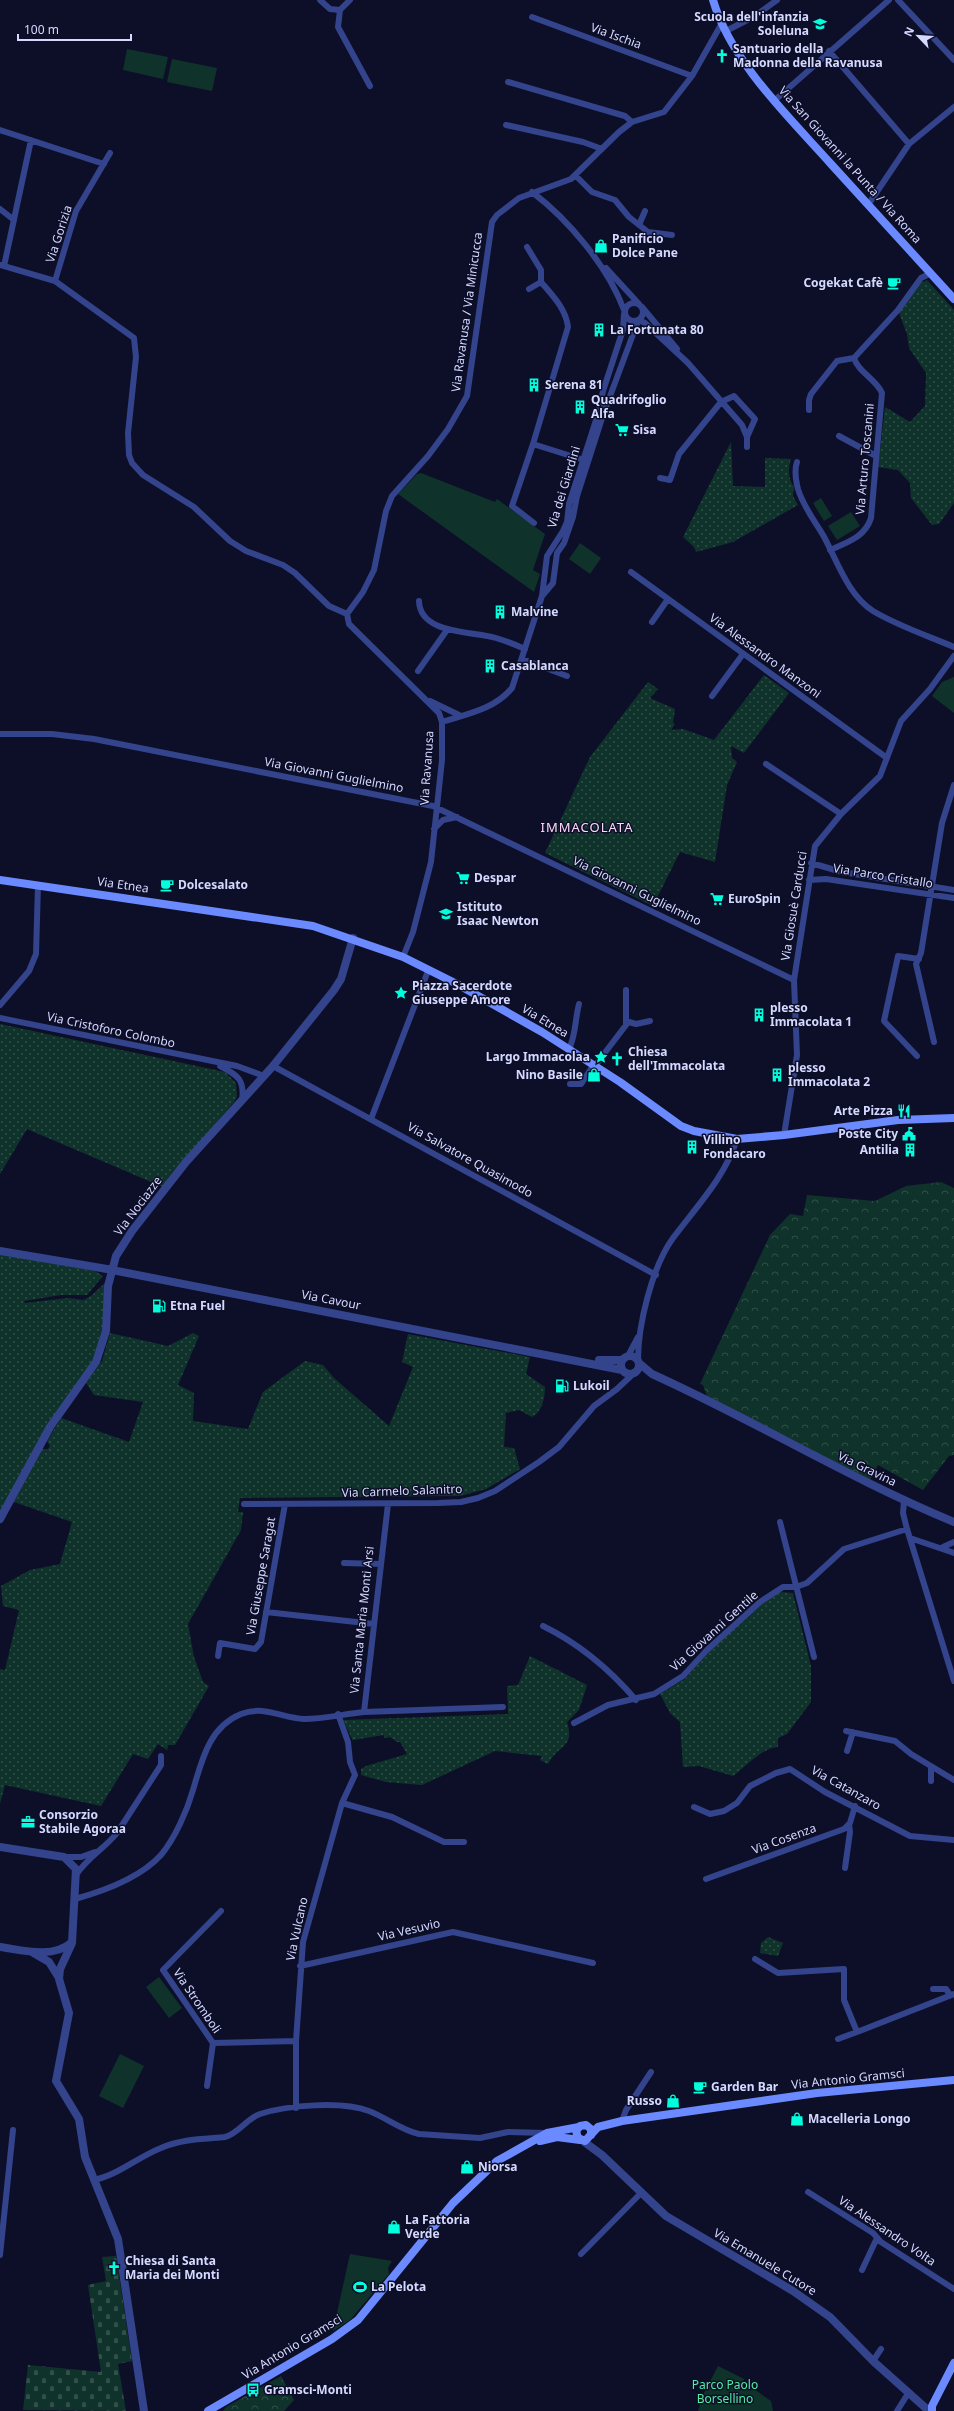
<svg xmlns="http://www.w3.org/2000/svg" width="954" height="2411" font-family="'Noto Sans',sans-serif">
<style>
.grass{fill:url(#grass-dots)}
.forest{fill:url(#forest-crowns)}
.cemetery{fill:url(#cemetery-stones)}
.park{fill:#0f332a}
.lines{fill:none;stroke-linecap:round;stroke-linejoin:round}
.minor{stroke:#33448c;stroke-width:6}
.tertiary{stroke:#33448c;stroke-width:8}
.secondary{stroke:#6c8aff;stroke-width:8}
.labels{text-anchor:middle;stroke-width:3;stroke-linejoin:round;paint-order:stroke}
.poi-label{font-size:12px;font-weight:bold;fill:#d5d9ff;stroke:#0d0f29;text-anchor:start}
.street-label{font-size:12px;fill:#d5d9ff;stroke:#0d0f29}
.park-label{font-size:12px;fill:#53eca3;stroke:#0d0f29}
.neighbourhood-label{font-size:13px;letter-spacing:1px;fill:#ffd7fa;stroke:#0d0f29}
</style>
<defs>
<pattern id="grass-dots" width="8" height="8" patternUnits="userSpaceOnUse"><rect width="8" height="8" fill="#0f332a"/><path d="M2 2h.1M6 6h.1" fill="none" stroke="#31504a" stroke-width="1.8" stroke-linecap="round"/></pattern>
<pattern id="forest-crowns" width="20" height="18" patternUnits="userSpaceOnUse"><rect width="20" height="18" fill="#0f332a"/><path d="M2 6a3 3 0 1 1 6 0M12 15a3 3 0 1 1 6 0" fill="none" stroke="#31504a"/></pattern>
<pattern id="cemetery-stones" width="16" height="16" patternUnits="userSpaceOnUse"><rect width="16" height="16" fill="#0f332a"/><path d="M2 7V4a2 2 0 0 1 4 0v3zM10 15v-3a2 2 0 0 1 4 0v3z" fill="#31504a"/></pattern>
</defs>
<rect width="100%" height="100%" fill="#0d0f29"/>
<path class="grass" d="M927 280 954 310V503L939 524 932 525 911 498 910 483 898 470 878 467 885 407 910 422 925 406 926 373 909 348 907 334 899 313 919 284Z
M731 442 733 486 765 487V458L791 459C788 467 788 480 794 486L793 496 798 505 733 542 696 552 694 547 683 537Z
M764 675 789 693 744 753 731 746 732 758 737 762 727 785 715 862 680 852 653 906 545 853 590 757 648 682 658 689 650 698 675 709 673 723 675 724 671 730 683 729 714 740Z
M0 1024 225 1072 236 1083 237 1096 234 1102 163 1187 27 1129 0 1174Z
M0 1254 95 1271 103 1276 87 1295H61L24 1301 25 1303 68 1298 84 1300 92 1295 105 1283 103 1328 93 1362 0 1511Z
M110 1333 168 1346 193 1333 199 1336 178 1385 194 1393 193 1421 248 1429 263 1392 305 1361 323 1365 334 1378 389 1426 413 1367 402 1362 408 1334 530 1357 526 1374 545 1387C545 1398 542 1412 532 1417L519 1410 506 1413 504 1447 514 1448 520 1469 486 1489 460 1496 240 1498 238 1512H243L241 1530 188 1624 194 1657 203 1682 209 1686 175 1745H168L167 1750 158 1744 148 1759 133 1754 101 1806 5 1785 0 1804V1669L5 1670 19 1610 3 1606 1 1586 30 1570 60 1564 72 1522 14 1502 42 1449H48L50 1446 47 1441 61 1418 129 1442 143 1402 94 1395 86 1383 102 1361Z
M780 1592 793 1593 811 1666V1702L787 1734 778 1738V1747C763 1747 745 1767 733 1776L699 1766 683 1767 680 1722 670 1713 660 1694 685 1679 709 1652 760 1605Z
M530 1656 587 1685 579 1710 567 1722C575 1748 559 1744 548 1764L540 1760 542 1756 495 1751 422 1785 386 1782 361 1775V1769L366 1766 407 1754 400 1742H397L390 1737 384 1738V1735L353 1740V1741L343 1720 508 1714 507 1686 518 1685Z
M768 1937 783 1943 778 1956 760 1953 761 1943Z"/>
<path class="forest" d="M941 1182 954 1188V1455L949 1456 923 1490 878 1465 870 1480 707 1396 703 1385 700 1384 770 1235 790 1214 803 1216 807 1195 875 1201 906 1186Z
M281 2376 294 2400 284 2411H223L226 2407Z"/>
<path class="cemetery" d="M116 2256 132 2361 118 2364 126 2411 23 2410 28 2365 101 2372 88 2285 106 2281 102 2257Z"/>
<path class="park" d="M127 49 168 57 163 79 123 70Z
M172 59 217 68 212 91 167 82Z
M421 473 495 502 497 499 545 534 533 570 540 574 534 592 398 494 417 474Z
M821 498 832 516 824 521 813 503Z
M851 512 860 526 837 540 828 526Z
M580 543 601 558 590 574 569 559Z
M954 677V713L932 696 942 682Z
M159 1977 182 2008 169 2018 146 1987Z
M120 2054 144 2066 123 2108 99 2096Z
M350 2254 392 2261 388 2268 389 2274 350 2320 333 2331Z
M718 2366 744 2379 742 2386 751 2387 771 2401 773 2411H698L703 2395Z"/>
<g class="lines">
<path class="minor" d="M320 0 330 9 340 10
M350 0 340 10 338 27 370 86
M898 0 954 60
M532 17 692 76
M726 31 755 16 777 0
M829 51 909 144
M508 82 625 116 632 122
M775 100 889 0
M506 125 583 142 602 149
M0 130 104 164
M575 175 592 192 615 200 629 217 648 232 672 235
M532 192C569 220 608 267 624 310
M868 205 909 144 954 107
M0 209 14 220
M639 225 645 211
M527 247 541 270V282
M0 265 55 281 134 338 136 357 128 433 129 455 132 463 143 475 194 507 230 541 246 551 283 565 295 573 329 606 347 614
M4 266 31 140
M606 268 639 304
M55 281 76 211 110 153
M541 282C553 296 566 309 568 327L533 444 587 461
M529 289 541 282
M625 312a9 9 0 1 1 18 0a9 9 0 1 1-18 0Z
M642 307 677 349
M639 320 645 323 688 363 742 425 747 437V447
M854 358 898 310 921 278 931 273
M809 410V400L811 394 837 361 854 358
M839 436 876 456
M533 444 512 506 534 523
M797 462C794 470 796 481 798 489 803 506 814 520 823 535 837 560 847 594 873 611 896 625 928 636 954 647
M660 478 670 480 679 454 721 402 734 396 755 419 747 437
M830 550C848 542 865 537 871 518L882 393C876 379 858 372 854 358
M631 572 887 758
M542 596 553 583 557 553 564 543 573 517 577 496 603 415 638 321
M419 601C420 635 474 631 496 638 506 641 516 645 525 649
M347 614 363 592 374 570 386 511 392 496 428 456 448 429 467 396 492 222 497 215 519 198 571 179 619 132 632 122 664 112 692 76 722 23
M347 614 349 624 439 713 442 722V760L431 862 413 932 403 957
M652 622 668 599
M522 659 567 676
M418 671 447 630
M712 696 743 654
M430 701 461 716
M442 722C467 714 495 709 512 688L542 596 547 556 563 531 567 522 569 504 598 414 603 391 623 330 624 314
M0 734H52L94 739 433 806 794 980
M766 764 841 814
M434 829 443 820 457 817
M811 863 842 872 954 890
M809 880 826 879 954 898
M0 1005 29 971 36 954 38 885
M0 1018 237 1066 264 1076
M626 1025 629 1022 636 1024 650 1021
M934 1042 916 964 921 953 942 823 954 785
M569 1049C576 1035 575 1019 579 1004
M917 1056 884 1021 898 956 919 959
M220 1066C238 1075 245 1080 242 1101
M273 1066 656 1275
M594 1067 626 1025V990
M570 1084H581L593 1066
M371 1119 428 971
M784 1135 797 1055 794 980 815 846 841 814 880 776 901 721 930 689 954 656
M628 1356 638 1337
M638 1360C638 1325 652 1267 673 1238 697 1206 725 1177 737 1139
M904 1501 903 1513 907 1529 954 1681
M244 1504 438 1503 461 1502 478 1498 495 1491 539 1462 559 1447 594 1406 617 1389 633 1374
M780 1522 814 1657
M910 1538 954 1553
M943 1547 954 1542
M344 1563 381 1564
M266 1612 374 1624
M543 1626C578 1643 611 1671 636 1700
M218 1656 220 1643 255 1649 261 1642 285 1504
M364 1712 503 1707
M574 1723 608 1705 654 1694 683 1676 707 1650 760 1602 783 1587H796L807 1583 844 1549 907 1529
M846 1731 895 1741 911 1754 954 1780
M847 1751 853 1732
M931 1781V1767
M342 1803 392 1817 444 1842H464
M694 1807 710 1814 724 1811 737 1803 750 1786 776 1773 790 1769 825 1792 910 1836 954 1840
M64 1857H81L95 1852
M845 1868 850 1832 849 1824
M76 1875C87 1858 105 1848 117 1833L161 1765V1756
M706 1879 844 1829 850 1823 855 1806
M75 1899C104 1891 140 1878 161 1855 175 1838 187 1811 193 1790 202 1760 209 1727 241 1714 264 1705 282 1718 304 1719 323 1719 344 1714 364 1712L388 1504
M221 1911 163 1970 213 2043 296 2041
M755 1959 778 1973 844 1969V2000L857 2032 954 1994
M300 1966 453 1932 593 1963
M933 1989H946L950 1995
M838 2039 857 2032
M207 2086 213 2043
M296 2108V2041L303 1942 342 1803 355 1775 350 1762 348 1742 338 1714
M622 2121 626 2110 651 2072
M94 2180C118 2175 138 2157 161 2148 181 2139 203 2139 225 2137 239 2133 246 2119 260 2114 288 2105 342 2101 369 2111 387 2118 401 2130 419 2134L480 2138 508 2132 547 2133
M808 2192 873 2233 881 2242 954 2289
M581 2254 641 2193
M0 2255 13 2130
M862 2270 877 2238
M873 2361 881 2349
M897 2411 909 2392"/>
<path class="tertiary" d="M0 1251 107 1269 622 1370
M621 1365a9 9 0 1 1 18 0a9 9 0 1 1-18 0Z
M599 1360H622
M639 1363 652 1374C754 1420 850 1479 954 1522
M0 1519 50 1427 96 1362 106 1331 108 1286 116 1256 132 1231 186 1162 273 1066 334 990 341 979 353 938
M0 1847 64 1857 76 1869 72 1943 60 1969 59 1979 69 2013 56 2081 79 2119 85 2157 118 2239 144 2411
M0 1947C22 1950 52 1959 71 1943
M32 1952 49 1962 59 1978
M583 2141 602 2155 666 2216 793 2291 830 2317 873 2361 929 2411"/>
<path class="secondary" d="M713 0C731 62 789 117 831 164 872 209 913 254 954 299
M0 880 313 926 403 957 457 984 542 1032 620 1082 681 1126 694 1131 737 1139 784 1135 898 1120 954 1118
M591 2135V2129L586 2125 580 2126 576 2131 578 2138 585 2141 598 2127 622 2121 817 2093 954 2080
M540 2141 557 2137 580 2140
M208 2411 332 2339 358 2320 453 2203 497 2161 547 2133 579 2127
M932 2411V2406L954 2363"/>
</g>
<defs>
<g id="school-bare" transform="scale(1.08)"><path d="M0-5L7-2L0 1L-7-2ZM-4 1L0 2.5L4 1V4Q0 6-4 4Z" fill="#01ffde" stroke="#0d0f29" stroke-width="2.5" paint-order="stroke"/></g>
<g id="church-bare" transform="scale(1.08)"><path d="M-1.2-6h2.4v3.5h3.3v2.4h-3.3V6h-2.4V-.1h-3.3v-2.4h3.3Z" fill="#01ffde" stroke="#0d0f29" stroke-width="2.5" paint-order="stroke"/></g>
<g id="shop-bare" transform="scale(1.08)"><path d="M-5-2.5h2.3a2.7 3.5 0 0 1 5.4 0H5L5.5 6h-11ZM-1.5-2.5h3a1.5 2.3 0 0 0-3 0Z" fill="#01ffde" stroke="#0d0f29" stroke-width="2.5" paint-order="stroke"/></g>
<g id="cafe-bare" transform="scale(1.08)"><path d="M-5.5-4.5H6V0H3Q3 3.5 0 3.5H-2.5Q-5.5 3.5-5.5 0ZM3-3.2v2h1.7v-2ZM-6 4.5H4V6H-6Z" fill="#01ffde" stroke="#0d0f29" stroke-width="2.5" paint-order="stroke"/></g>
<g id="building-bare" transform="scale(1.08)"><path d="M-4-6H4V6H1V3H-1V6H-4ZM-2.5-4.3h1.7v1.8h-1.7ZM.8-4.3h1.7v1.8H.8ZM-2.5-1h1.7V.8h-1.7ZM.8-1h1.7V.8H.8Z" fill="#01ffde" stroke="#0d0f29" stroke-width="2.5" paint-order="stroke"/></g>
<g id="supermarket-bare" transform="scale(1.08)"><path d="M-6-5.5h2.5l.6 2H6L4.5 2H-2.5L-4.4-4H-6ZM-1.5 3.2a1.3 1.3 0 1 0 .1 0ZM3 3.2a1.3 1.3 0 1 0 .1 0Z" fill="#01ffde" stroke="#0d0f29" stroke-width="2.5" paint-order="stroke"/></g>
<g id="sight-bare" transform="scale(1.08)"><path d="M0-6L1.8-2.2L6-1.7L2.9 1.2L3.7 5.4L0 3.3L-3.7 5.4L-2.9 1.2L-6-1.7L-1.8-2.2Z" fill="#01ffde" stroke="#0d0f29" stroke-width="2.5" paint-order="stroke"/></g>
<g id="restaurant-bare" transform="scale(1.08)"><path d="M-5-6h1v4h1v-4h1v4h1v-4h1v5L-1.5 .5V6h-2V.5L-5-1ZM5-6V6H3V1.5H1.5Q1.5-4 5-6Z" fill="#01ffde" stroke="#0d0f29" stroke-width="2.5" paint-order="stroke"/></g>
<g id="civic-bare" transform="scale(1.08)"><path d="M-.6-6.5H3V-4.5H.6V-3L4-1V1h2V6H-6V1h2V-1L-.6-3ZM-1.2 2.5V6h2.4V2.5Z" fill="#01ffde" stroke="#0d0f29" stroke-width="2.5" paint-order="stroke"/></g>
<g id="fuel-bare" transform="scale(1.08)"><path d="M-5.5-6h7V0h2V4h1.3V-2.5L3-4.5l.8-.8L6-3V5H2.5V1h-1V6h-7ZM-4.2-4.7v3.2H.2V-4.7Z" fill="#01ffde" stroke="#0d0f29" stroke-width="2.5" paint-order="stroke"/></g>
<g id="office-bare" transform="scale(1.08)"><path d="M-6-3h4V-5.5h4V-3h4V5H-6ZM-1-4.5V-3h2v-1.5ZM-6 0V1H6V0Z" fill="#01ffde" stroke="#0d0f29" stroke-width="2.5" paint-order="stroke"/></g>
<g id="stadium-bare" transform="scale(1.08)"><path d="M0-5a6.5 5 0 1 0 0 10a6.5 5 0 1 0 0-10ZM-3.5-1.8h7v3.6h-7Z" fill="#01ffde" stroke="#0d0f29" stroke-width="2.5" paint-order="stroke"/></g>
<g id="bus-bare" transform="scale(1.08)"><path d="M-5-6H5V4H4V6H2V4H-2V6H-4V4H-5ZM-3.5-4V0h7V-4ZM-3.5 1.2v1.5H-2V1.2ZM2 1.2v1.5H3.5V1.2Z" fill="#01ffde" stroke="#0d0f29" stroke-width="2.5" paint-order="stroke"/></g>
</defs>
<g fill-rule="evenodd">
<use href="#school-bare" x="820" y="24"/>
<use href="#church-bare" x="722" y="56"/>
<use href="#shop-bare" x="601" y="246"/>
<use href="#cafe-bare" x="894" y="283"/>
<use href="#building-bare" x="599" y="330"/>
<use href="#building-bare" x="534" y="385"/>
<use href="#building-bare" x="580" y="407"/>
<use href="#supermarket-bare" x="622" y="430"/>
<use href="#building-bare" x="500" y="612"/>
<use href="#building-bare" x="490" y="666"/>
<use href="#supermarket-bare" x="463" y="878"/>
<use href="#cafe-bare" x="167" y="885"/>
<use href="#supermarket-bare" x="717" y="899"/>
<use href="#school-bare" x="446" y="914"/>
<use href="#sight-bare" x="401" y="993"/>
<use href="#building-bare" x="759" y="1015"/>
<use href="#sight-bare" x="601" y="1057"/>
<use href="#church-bare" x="617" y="1059"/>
<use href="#shop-bare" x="594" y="1075"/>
<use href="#building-bare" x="777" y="1075"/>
<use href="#restaurant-bare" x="904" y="1111"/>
<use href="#civic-bare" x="909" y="1134"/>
<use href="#building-bare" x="692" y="1147"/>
<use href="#building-bare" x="910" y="1150"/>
<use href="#fuel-bare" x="159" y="1306"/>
<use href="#fuel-bare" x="562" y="1386"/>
<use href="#office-bare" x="28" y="1822"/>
<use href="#cafe-bare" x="700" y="2087"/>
<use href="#shop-bare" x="673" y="2101"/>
<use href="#shop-bare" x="797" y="2119"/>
<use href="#shop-bare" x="467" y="2167"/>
<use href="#shop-bare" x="394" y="2227"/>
<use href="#church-bare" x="114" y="2268"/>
<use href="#stadium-bare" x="360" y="2287"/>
<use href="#bus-bare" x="253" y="2390"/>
</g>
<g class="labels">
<g class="poi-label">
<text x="809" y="21" text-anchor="end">Scuola dell'infanzia<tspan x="809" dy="14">Soleluna</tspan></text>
<text x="733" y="53">Santuario della<tspan x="733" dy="14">Madonna della Ravanusa</tspan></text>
<text x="612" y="243">Panificio<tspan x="612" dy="14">Dolce Pane</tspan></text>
<text x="883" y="287" text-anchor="end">Cogekat Cafè</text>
<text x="610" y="334">La Fortunata 80</text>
<text x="545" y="389">Serena 81</text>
<text x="591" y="404">Quadrifoglio<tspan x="591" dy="14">Alfa</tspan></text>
<text x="633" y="434">Sisa</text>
<text x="511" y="616">Malvine</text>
<text x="501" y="670">Casablanca</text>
<text x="474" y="882">Despar</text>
<text x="178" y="889">Dolcesalato</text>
<text x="728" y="903">EuroSpin</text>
<text x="457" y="911">Istituto<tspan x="457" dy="14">Isaac Newton</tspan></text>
<text x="412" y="990">Piazza Sacerdote<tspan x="412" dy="14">Giuseppe Amore</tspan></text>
<text x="770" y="1012">plesso<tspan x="770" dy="14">Immacolata 1</tspan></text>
<text x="628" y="1056">Chiesa<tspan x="628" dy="14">dell'Immacolata</tspan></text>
<text x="590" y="1061" text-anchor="end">Largo Immacolaa</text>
<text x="788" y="1072">plesso<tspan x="788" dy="14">Immacolata 2</tspan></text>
<text x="583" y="1079" text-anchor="end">Nino Basile</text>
<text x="893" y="1115" text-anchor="end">Arte Pizza</text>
<text x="898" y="1138" text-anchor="end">Poste City</text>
<text x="703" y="1144">Villino<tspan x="703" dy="14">Fondacaro</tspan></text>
<text x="899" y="1154" text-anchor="end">Antilia</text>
<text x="170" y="1310">Etna Fuel</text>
<text x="573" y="1390">Lukoil</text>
<text x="39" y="1819">Consorzio<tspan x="39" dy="14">Stabile Agoraa</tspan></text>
<text x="711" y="2091">Garden Bar</text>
<text x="662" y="2105" text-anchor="end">Russo</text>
<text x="808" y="2123">Macelleria Longo</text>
<text x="478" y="2171">Niorsa</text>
<text x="405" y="2224">La Fattoria<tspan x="405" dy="14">Verde</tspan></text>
<text x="125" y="2265">Chiesa di Santa<tspan x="125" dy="14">Maria dei Monti</tspan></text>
<text x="371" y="2291">La Pelota</text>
<text x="264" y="2394">Gramsci-Monti</text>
</g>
<g class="street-label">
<text transform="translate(616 36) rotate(20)" y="4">Via Ischia</text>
<text transform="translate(850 165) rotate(48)" y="4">Via San Giovanni la Punta / Via Roma</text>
<text transform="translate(59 234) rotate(-72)" y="4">Via Gorizia</text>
<text transform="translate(467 312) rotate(-82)" y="4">Via Ravanusa / Via Minicucca</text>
<text transform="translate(865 459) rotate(-85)" y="4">Via Arturo Toscanini</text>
<text transform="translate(564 487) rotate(-73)" y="4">Via dei Giardini</text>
<text transform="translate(765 656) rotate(36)" y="4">Via Alessandro Manzoni</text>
<text transform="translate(427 768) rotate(-86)" y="4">Via Ravanusa</text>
<text transform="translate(334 775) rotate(11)" y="4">Via Giovanni Guglielmino</text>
<text transform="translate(883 876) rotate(9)" y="4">Via Parco Cristallo</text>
<text transform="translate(123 885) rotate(8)" y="4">Via Etnea</text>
<text transform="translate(637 891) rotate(26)" y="4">Via Giovanni Guglielmino</text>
<text transform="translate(794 906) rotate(-81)" y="4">Via Giosuè Carducci</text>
<text transform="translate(545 1021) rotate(31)" y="4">Via Etnea</text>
<text transform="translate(111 1030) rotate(12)" y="4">Via Cristoforo Colombo</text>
<text transform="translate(470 1160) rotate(29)" y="4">Via Salvatore Quasimodo</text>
<text transform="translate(138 1206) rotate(-53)" y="4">Via Nociazze</text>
<text transform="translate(331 1300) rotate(11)" y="4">Via Cavour</text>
<text transform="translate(867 1469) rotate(26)" y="4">Via Gravina</text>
<text transform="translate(402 1491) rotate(-2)" y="4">Via Carmelo Salanitro</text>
<text transform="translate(261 1576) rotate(-80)" y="4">Via Giuseppe Saragat</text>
<text transform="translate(362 1620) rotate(-84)" y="4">Via Santa Maria Monti Arsi</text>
<text transform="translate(714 1631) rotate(-42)" y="4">Via Giovanni Gentile</text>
<text transform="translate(846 1788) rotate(29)" y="4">Via Catanzaro</text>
<text transform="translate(784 1839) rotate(-20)" y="4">Via Cosenza</text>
<text transform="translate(297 1929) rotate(-78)" y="4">Via Vulcano</text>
<text transform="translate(409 1930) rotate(-13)" y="4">Via Vesuvio</text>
<text transform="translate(197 2001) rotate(56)" y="4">Via Stromboli</text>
<text transform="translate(848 2079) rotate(-6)" y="4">Via Antonio Gramsci</text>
<text transform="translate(887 2231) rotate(34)" y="4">Via Alessandro Volta</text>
<text transform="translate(765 2262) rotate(31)" y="4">Via Emanuele Cutore</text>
<text transform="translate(292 2347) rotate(-31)" y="4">Via Antonio Gramsci</text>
</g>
<g class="park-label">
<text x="725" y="2389">Parco Paolo<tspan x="725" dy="14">Borsellino</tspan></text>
</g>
<g class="neighbourhood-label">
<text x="587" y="832">IMMACOLATA</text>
</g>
</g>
<g transform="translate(918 36) rotate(295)" stroke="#0d0f29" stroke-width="3" paint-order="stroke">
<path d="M0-3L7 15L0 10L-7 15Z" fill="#d5d9ff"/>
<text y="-6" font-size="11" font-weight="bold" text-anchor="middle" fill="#d5d9ff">N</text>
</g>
<path d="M18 34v6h113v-6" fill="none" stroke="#d5d9ff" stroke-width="2"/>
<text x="24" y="34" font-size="12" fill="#d5d9ff" stroke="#0d0f29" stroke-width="3" paint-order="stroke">100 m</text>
</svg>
